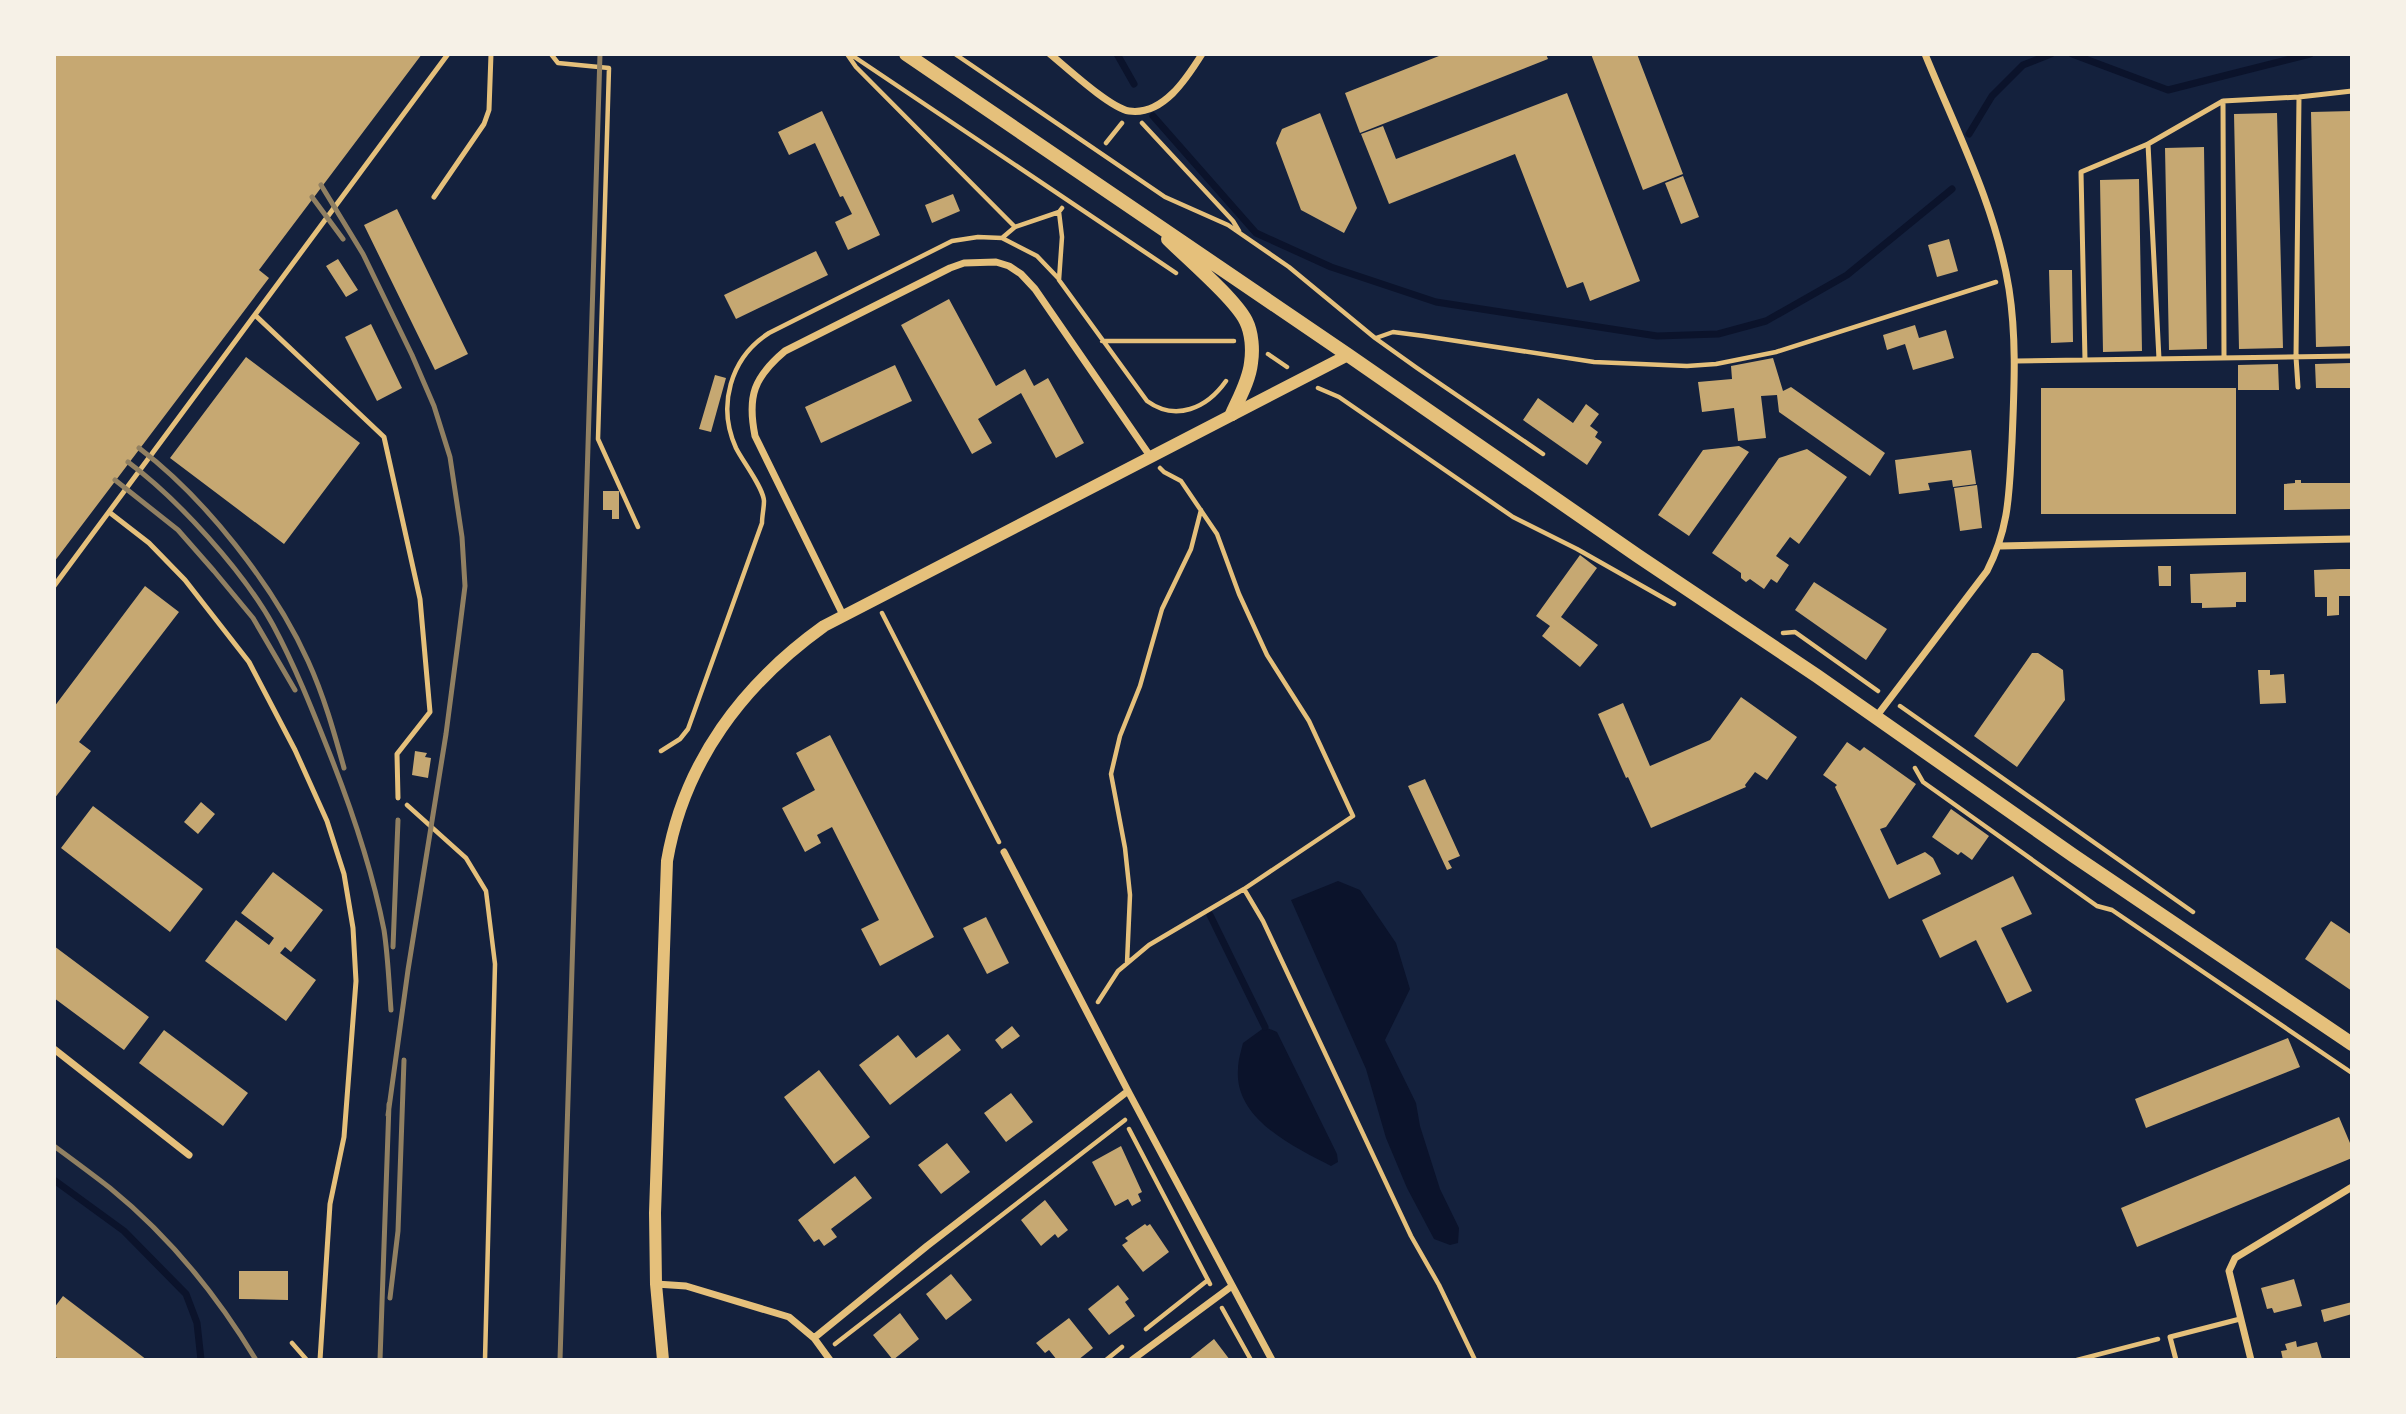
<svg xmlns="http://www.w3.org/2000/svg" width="2406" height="1414" font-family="Raleway,sans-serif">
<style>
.water{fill:#0b132b}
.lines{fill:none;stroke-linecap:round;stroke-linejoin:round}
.stream{stroke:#0b132b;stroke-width:7}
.building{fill:#c6a872}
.path{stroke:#e5c07b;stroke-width:4.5}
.service{stroke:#e5c07b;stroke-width:5}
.minor{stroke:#e5c07b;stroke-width:7}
.tertiary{stroke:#e5c07b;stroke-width:12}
.secondary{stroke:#e5c07b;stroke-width:14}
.rail{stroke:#918062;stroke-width:5}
</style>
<rect width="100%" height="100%" fill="#14213d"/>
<path class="water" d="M1338 881 1360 890 1396 943 1410 989 1385 1040 1416 1103 1420 1126 1440 1189 1459 1228 1458 1243 1450 1245 1434 1239 1407 1188 1386 1138 1366 1069 1291 900Z
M1265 1027 1277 1032 1337 1154 1338 1162 1331 1166C1294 1147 1234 1119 1238 1069 1238 1061 1241 1051 1243 1043Z"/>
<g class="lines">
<path class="stream" d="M1117 54 1134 84
M2072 54 2168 90 2310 54
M1153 116 1256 233 1331 267 1436 302 1657 336 1718 334 1766 321 1847 275 1952 189
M1969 134 1992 96 2023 65 2051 54
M1210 915 1265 1027
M54 1180 124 1231 186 1294 197 1323 201 1360"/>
</g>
<path class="building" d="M54 54H422L259 270 269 278 54 562Z
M1444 54H1546L1548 59 1360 133 1345 93Z
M1591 54H1637L1683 174 1643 190Z
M1567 93 1640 281 1590 301 1583 282 1567 288 1515 154 1389 204 1361 134 1383 126 1396 159Z
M822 111 880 235 848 250 835 222 852 214 843 196 840 197 815 143 789 155 778 132Z
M2352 111V346L2316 347 2311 112Z
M1320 113 1357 208 1344 233 1301 210 1276 143 1282 129Z
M2277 113 2283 348 2239 349 2234 114Z
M2204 147 2207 349 2169 350 2165 148Z
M1683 176 1699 217 1681 224 1665 183Z
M2139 179 2142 351 2103 352 2100 180Z
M953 194 960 211 932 223 925 205Z
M397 209 468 354 435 370 364 225Z
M1949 239 1958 271 1937 277 1928 245Z
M816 251 828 275 736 319 724 295Z
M338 259 358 290 346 297 326 266Z
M2049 270H2072L2073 342 2051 343Z
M949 299 996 386 1025 369 1034 386 1048 378 1084 443 1056 458 1021 393 978 419 992 443 972 454 901 325Z
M371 324 402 388 377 401 345 337Z
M1915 325 1919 338 1946 330 1954 358 1913 370 1905 344 1887 350 1883 335Z
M246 357 360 443 284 544 170 458Z
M1773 358 1783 391 1791 387 1885 453 1870 476 1779 412 1777 395 1761 396 1766 438 1738 441 1734 408 1702 412 1698 382 1732 379 1731 366Z
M2352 363V388H2316L2315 364Z
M2278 364 2279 390H2238V365Z
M895 365 912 401 821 443 805 407Z
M715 375 726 378 711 432 699 429Z
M2041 388H2236V514H2041Z
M1538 398 1573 423 1586 404 1599 414 1590 426 1598 432 1595 437 1602 442 1587 465 1523 420Z
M1739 446 1749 452 1689 536 1658 515 1703 450Z
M1807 449 1847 477 1799 544 1790 537 1776 556 1789 565 1777 583 1771 579 1764 589 1750 579 1746 582 1741 578V573L1712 553 1779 458Z
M1971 450 1976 484 1953 487 1952 480 1928 483 1930 490 1899 494 1895 460Z
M2295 480H2301V483H2352V509L2284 510V484L2295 483Z
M1977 485 1982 528 1960 531 1954 488Z
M603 491H619V519H612V510H603Z
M1580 555 1597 568 1561 617 1598 645 1580 667 1542 636 1550 626 1536 616Z
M2158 566H2171V586H2159Z
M2339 569H2352V596H2339V615L2327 616V597H2315L2314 570Z
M2246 572V602H2236V607L2202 608V603H2191L2190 574Z
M1814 582 1887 629 1866 660 1795 610Z
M145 586 179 612 79 742 91 751 54 799V707Z
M2032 653H2038L2063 670 2065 700 2017 767 1974 736Z
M2258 670H2270V675L2284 674 2286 703 2260 704Z
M1741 697 1797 737 1767 780 1755 772 1745 785 1746 787 1651 828 1628 777 1626 778 1598 714 1623 703 1650 766 1710 740Z
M830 735 934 937 880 966 861 929 879 920 832 827 817 835 821 843 805 852 782 808 815 790 796 753Z
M1847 742 1860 751 1864 747 1916 784 1886 827 1880 829 1897 865 1925 852 1933 858 1941 874 1889 899 1835 787 1837 785 1823 775Z
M415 751 427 753 425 757 431 758 428 778 412 775Z
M1425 779 1460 856 1448 861 1452 868 1447 870 1408 786Z
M201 802 215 814 198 834 184 822Z
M93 806 203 889 170 932 61 848Z
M1951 809 1989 836 1972 860 1961 852 1958 855 1932 837Z
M273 872 323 910 291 952 285 947 280 953 316 980 286 1021 205 961 236 920 269 945 274 938 241 913Z
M2013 876 2032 914 2001 928 2032 991 2007 1003 1976 940 1940 958 1922 920Z
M986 917 1009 963 987 974 963 928Z
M2331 921 2352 935V991L2305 959Z
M54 946 149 1017 124 1050 54 998Z
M1012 1026 1020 1036 1002 1049 995 1040Z
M164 1030 248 1093 223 1126 139 1063Z
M948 1034 961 1050 890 1105 859 1065 898 1035 916 1058Z
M2288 1038 2300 1067 2146 1128 2135 1099Z
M819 1070 870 1137 834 1164 784 1097Z
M1011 1093 1033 1122 1006 1142 984 1113Z
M2339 1117 2350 1143 2352 1158 2137 1247 2121 1208Z
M947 1143 970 1172 941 1194 918 1165Z
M1121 1146 1142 1192 1138 1194 1141 1201 1132 1206 1128 1199 1115 1206 1092 1162Z
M855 1176 872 1198 831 1229 837 1237 824 1246 819 1239 814 1242 798 1220Z
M1045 1200 1068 1230 1058 1238 1055 1234 1041 1246 1021 1220Z
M1145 1224 1147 1226 1150 1224 1169 1252 1143 1272 1122 1245 1128 1241 1125 1238Z
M239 1271H288V1300L239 1299Z
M951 1274 972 1300 946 1320 926 1294Z
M2294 1279 2302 1306 2274 1313 2272 1308 2267 1309 2261 1288Z
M1118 1285 1129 1299 1125 1302 1135 1316 1109 1335 1088 1309Z
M63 1296 147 1360H60L54 1356V1308Z
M2352 1302V1314L2324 1322 2321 1310Z
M900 1313 919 1339 893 1360 873 1335Z
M1069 1318 1093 1348 1078 1360H1057L1049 1350 1045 1353 1036 1343Z
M1214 1339 1230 1360H1188Z
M2296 1341 2297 1347 2317 1342 2322 1359 2283 1360 2281 1351 2287 1350 2285 1344Z"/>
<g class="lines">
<path class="path" d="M551 54 558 63 609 68 598 439 638 527
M847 54 856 67 1015 227 1059 212 1062 208
M850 54 1176 273
M955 54 1165 197 1228 225 1289 267 1375 338 1417 368 1543 454
M1142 123 1233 221 1239 231
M1106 143 1122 123
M1059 212 1062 237 1059 280 1147 401C1176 422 1207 408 1226 381
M1002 238 1037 256 1059 279
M1376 338 1393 332 1424 336 1594 362 1687 366 1716 364 1776 352 1996 282
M1102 341H1234
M1268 354 1287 367
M1318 388 1339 397 1513 517 1577 549 1674 604
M882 613 999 842
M1783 633 1795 632 1878 691
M1900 706 2193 912
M661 751 680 739 688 729 762 523C762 516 764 508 764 501 763 487 743 462 736 448 717 406 730 358 769 333L952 241 978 237 1002 238 1015 227
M1915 768 1923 782 2097 906 2112 910 2352 1073
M407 805 466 858 486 891 495 964 485 1360
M1244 889 1263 921 1411 1236 1439 1285 1475 1360
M1127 963 1130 895 1125 848 1111 774 1120 736 1140 686 1162 609 1191 549 1201 510
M1098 1002 1118 971 1149 945 1244 889 1353 816 1309 721 1267 655 1239 594 1217 534 1181 481 1164 472 1160 468
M1129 1129 1210 1284
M1222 1308 1251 1360
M1146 1329 1208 1280
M292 1343 306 1359
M835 1344 1125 1120
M1106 1360 1122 1347
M2077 1360 2158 1339"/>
<path class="service" d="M434 197 484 124 489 110 491 54
M255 315 384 437 420 599 430 712 397 754 398 798
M2224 358 2223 101 2299 97
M2159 359 2148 144 2223 101
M2085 360 2081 172 2148 144
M2016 361 2352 356
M2298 387 2296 357 2299 97 2352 91
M109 512 149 543 185 580 249 662 295 750 327 821 344 874 353 928 356 981 344 1137 330 1204 320 1360
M54 586 448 54
M2176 1360 2170 1337 2240 1319"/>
<path class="minor" d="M1050 54C1066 67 1110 108 1129 111 1163 116 1187 78 1202 54
M2000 546 2352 539
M843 615 755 436C747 396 754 377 785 351L950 268 964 263 996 262 1009 266 1021 274 1035 289 1150 456
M1876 717 1987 571C2010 526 2009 492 2012 442 2014 391 2017 340 2009 289 1996 207 1956 130 1925 54
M1004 852 1128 1091 1272 1360
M54 1049 189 1155
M656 1284 686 1286 789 1317 814 1338 830 1360
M814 1338 927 1246 1128 1091
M1132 1360 1232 1286
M2251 1360 2229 1271 2235 1258 2352 1187"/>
<path class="tertiary" d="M663 1360 656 1284 655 1213 667 861C684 762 743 684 824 626L1348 355"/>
<path class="secondary" d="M906 54 1348 355 1638 556 1817 676 2074 856 2352 1044
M1168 239C1187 258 1235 299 1246 321 1252 333 1253 350 1251 363 1249 381 1239 398 1232 414"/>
<path class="rail" d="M321 185 363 254 412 355 434 406 450 457 462 537 465 586 458 642 446 734 408 970 388 1115
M312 197 343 239
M139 448C205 498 274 586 308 661 324 696 334 732 344 768
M128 462C178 499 243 571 273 625 295 666 312 709 329 752 352 810 372 869 384 930 388 956 389 984 391 1010
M115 480 178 530 214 571 253 618 295 690
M393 947 398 820
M54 1146C73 1160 92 1174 110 1188 169 1236 217 1295 256 1360
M390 1298 398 1231 404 1060
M380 1360 389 1104
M560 1360 600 54"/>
</g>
<rect width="2406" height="1414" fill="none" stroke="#f6f1e7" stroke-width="112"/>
</svg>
